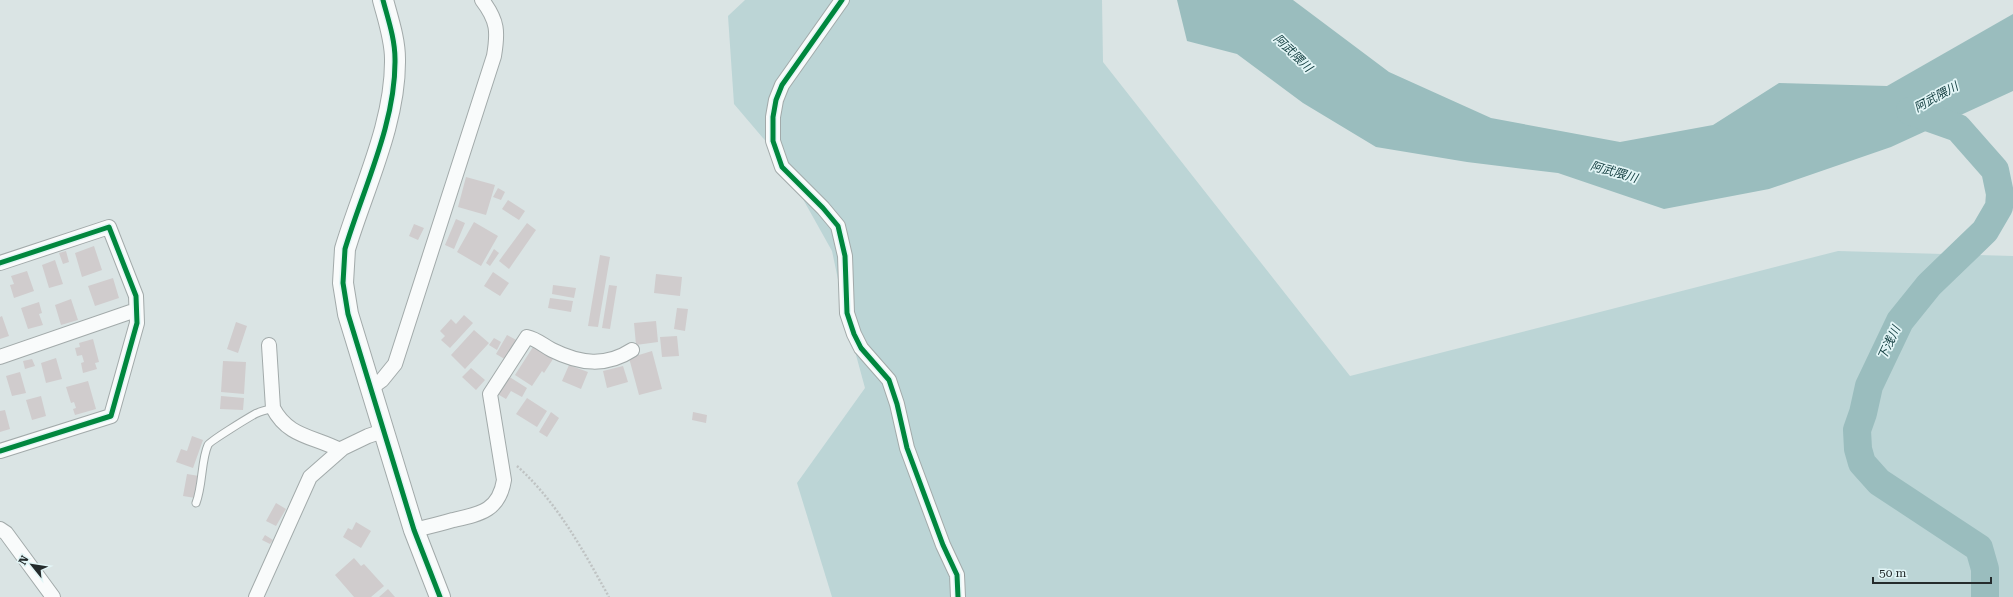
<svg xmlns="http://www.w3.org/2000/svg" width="2013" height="597" font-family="'Roboto Serif','Noto Sans JP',serif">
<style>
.green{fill:#bcd5d6}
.water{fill:#9abdbe}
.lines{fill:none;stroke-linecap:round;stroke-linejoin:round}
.river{stroke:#9abdbe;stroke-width:28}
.building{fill:#d0cccd}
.lane-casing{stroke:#a2aaaa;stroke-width:9}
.street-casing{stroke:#a2aaaa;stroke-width:16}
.secondary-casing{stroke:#a2aaaa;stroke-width:22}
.path{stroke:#bfc3c3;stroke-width:2.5;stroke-dasharray:2 2;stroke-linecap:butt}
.lane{stroke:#f9fbfb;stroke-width:7}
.street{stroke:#f9fbfb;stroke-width:14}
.secondary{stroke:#f9fbfb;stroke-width:20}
.cycleway-casing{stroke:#e2f5f6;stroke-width:8}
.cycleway{stroke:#00873e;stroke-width:5}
.labels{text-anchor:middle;stroke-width:3.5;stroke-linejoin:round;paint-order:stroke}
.water-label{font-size:12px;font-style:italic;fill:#164143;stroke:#e2f5f6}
</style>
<rect width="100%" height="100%" fill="#dae4e4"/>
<path class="green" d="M745 0H1102L1103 62 1350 376 1838 251 2013 256V597H832L797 483 865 388 847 322 832 251 780 158 734 104 728 16Z"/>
<path class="water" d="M1177 0H1293L1389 72 1491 118 1620 142 1713 125 1779 83 1887 86 2013 14V91L1891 147 1769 189 1664 209 1558 173 1467 162 1376 147 1303 103 1237 54 1187 41Z"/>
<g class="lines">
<path class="river" d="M1910 111 1958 128 1995 170 2000 194 1999 207 1985 231 1929 285 1900 321 1869 386 1863 413 1857 430 1858 449 1862 463 1879 482 1979 548 1985 569V597"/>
</g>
<path class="building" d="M466 177 495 185 486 215 458 207Z
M498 188 505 192 501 200 493 197Z
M508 200 525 211 519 220 502 209Z
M456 219 465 223 454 249 445 245Z
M474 222 498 236 481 266 457 252Z
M527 223 536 230 509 269 499 261Z
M414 224 424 228 418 240 409 236Z
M94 246 102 270 82 277 75 253Z
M494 249 499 253 490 266 486 263Z
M66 251 69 262 63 264 59 253Z
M600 255 610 257 598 327 588 326Z
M55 260 63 284 49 288 42 265Z
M27 271 34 291 14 298 10 285 14 284 11 276Z
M493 272 509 283 500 296 484 286Z
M656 274 682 277 680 296 654 293Z
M113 278 119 298 95 306 88 286Z
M553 285 576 288 574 298 552 294Z
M609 285 617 286 610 329 602 328Z
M550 298 573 301 571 312 548 308Z
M71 299 78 320 61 325 55 305Z
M39 302 42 313 39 314 43 325 28 329 21 308Z
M677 308 688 309 685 331 674 329Z
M464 315 473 323 450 348 441 340 445 336 440 331 451 319 456 324Z
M2 316 9 336 0 339V317Z
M656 321 658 342 636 345 634 323Z
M236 322 247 326 238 353 227 349Z
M474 330 489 343 465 369 451 355Z
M507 335 520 342 508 361 496 354Z
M677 336 679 356 662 357 660 337Z
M494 338 501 342 497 350 489 345Z
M93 339 99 362 95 363 97 369 83 373 81 363 84 362 82 355 77 356 75 348 80 347 79 343Z
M533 347 553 359 544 373 542 371 532 386 515 375Z
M652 351 662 389 639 395 629 358Z
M56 358 62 379 46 383 41 363Z
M32 359 35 366 25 369 23 361Z
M223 361 246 362 244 394 221 392Z
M569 365 588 372 581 389 562 381Z
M623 366 628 382 607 388 603 371Z
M471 368 485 380 476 390 462 377Z
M20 372 26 393 12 396 6 376Z
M505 374 527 388 522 397 511 391 506 399 494 392Z
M88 381 96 409 75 415 73 409 76 408 74 402 71 403 66 387Z
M41 396 46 416 32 420 26 400Z
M221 396 244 398 243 410 220 409Z
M527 398 547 411 537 427 516 414Z
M5 410 10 429 0 432V411Z
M551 412 559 418 547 437 539 432Z
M693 412 707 415 706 423 692 420Z
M192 436 203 440 193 468 176 462 181 449 187 451Z
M187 474 199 476 195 498 183 496Z
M276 503 286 509 276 526 266 521Z
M356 522 371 531 361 548 343 537 348 528 352 530Z
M265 535 273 540 270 544 262 540Z
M354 558 361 566 364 564 384 586 371 597H354L335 575Z
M388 589 395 597H379Z"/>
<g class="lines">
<g class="lane-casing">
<path id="lane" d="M196 503C203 485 201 460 208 445 210 441 248 418 255 414 260 411 267 410 273 408"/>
</g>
<g class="street-casing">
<path id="street" d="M842 0 782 85 776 100 773 117V141L782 167 823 208 838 226 845 256 847 313 854 334 861 348 889 380 897 404 907 448 943 545 957 575 958 597
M0 263 109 227 136 296 137 323 111 416 0 451
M269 345 273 408C288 437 313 436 340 450
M0 357 136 310
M371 388 382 380 395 364 494 56C498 32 498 21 482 0
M0 529 6 533 53 597
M414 530C427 527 440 524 453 520 480 514 499 511 504 480L490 394 527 337C537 339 544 346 552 350 580 364 606 367 632 350
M256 597 310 477 343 448 368 436 383 431"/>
</g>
<g class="secondary-casing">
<path id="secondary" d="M383 0C388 19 395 39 395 59 396 123 363 189 345 249L343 283 348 314 414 530 440 597"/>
</g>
<path class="path" d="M517 466C557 502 583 550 609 597"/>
<use href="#lane" class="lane"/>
<use href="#street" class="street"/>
<use href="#secondary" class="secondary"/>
<g class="cycleway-casing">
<path id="cycleway" d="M383 0C388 19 395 39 395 59 396 123 363 189 345 249L343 283 348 314 414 530 440 597
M842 0 782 85 776 100 773 117V141L782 167 823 208 838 226 845 256 847 313 854 334 861 348 889 380 897 404 907 448 943 545 957 575 958 597
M0 263 109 227 136 296 137 323 111 416 0 451"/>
</g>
<use href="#cycleway" class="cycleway"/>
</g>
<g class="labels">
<g class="water-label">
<text transform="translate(1293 53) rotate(44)" y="4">阿武隈川</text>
<text transform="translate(1936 97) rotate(-29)" y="4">阿武隈川</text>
<text transform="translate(1614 172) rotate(16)" y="4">阿武隈川</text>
<text transform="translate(1889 343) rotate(-65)" y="4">下浅川</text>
</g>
</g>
<g transform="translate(32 565) rotate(300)" stroke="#e2f5f6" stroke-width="3" paint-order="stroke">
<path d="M0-3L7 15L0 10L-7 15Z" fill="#242b2c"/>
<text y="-6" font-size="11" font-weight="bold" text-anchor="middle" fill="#242b2c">N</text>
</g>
<path d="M1873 577v6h118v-6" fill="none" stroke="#242b2c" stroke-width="2"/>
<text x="1879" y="577" font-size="12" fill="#242b2c" stroke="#e2f5f6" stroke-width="3" paint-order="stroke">50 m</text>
</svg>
